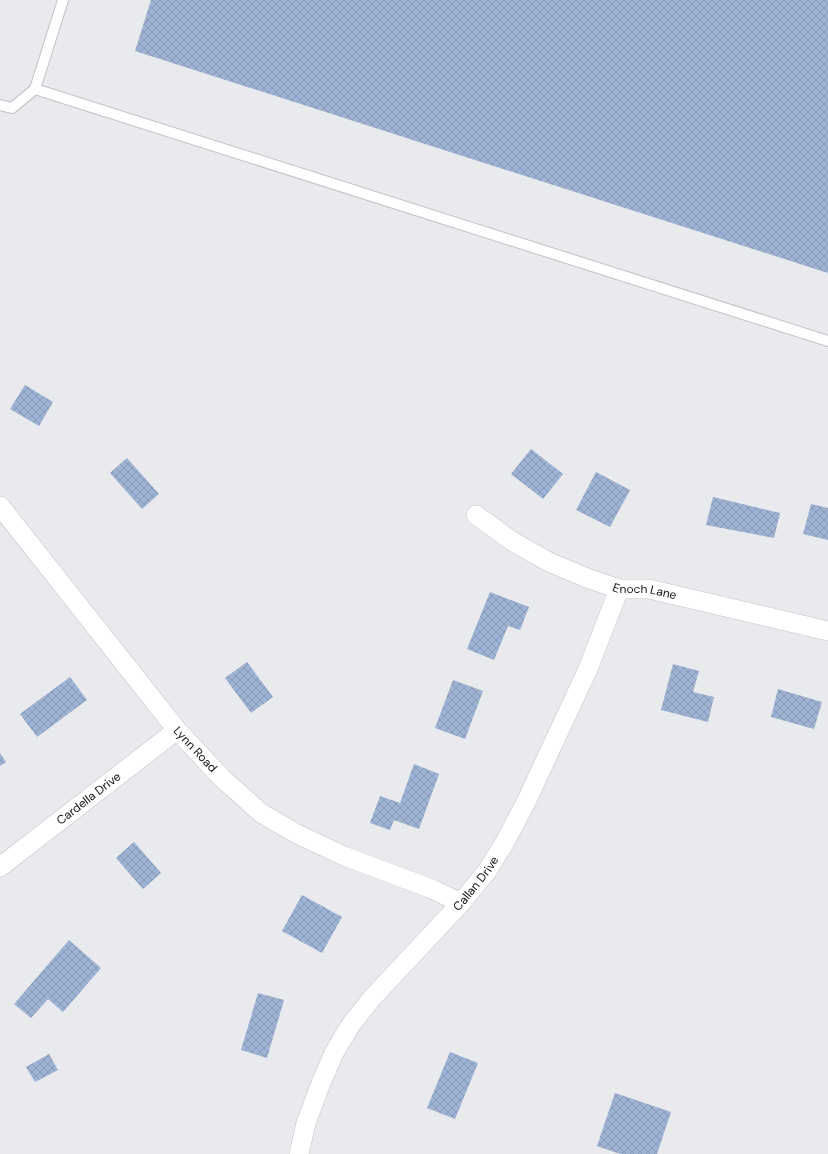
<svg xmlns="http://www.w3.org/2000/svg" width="828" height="1154" font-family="'DM Sans',sans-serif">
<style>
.building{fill:url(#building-cross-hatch)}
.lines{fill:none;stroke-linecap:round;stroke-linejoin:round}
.lane-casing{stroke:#c0c2c5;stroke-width:12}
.street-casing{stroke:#c0c2c5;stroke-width:20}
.lane{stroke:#fff;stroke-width:10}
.street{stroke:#fff;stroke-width:19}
.labels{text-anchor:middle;stroke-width:3.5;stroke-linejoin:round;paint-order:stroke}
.street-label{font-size:12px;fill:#111213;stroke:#f5f7fb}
</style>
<defs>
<pattern id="building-cross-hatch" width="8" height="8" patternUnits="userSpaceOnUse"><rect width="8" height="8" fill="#9eb3d3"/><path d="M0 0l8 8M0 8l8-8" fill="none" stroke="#8799b4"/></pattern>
</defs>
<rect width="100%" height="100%" fill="#e8eaee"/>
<path class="building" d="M151 0H828V273L135 51Z
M25 385 53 402 39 426 10 409Z
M531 449 563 474 543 499 511 474Z
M127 458 159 494 142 509 110 473Z
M596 472 630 490 610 527 576 510Z
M713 497 780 513 774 538 706 525Z
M811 504 828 508V540L803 534Z
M490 592 529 607 520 630 508 626 494 660 467 649Z
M247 662 273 697 251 713 225 678Z
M673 664 699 671 693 692 714 697 708 722 661 710Z
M70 677 87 700 37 737 20 714Z
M453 680 483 691 465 739 435 728Z
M778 689 822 702 814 729 771 717Z
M0 753 6 762 0 766Z
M414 764 439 774 419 829 394 820 390 830 370 823 380 796 400 803Z
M134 842 161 873 143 889 116 858Z
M302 895 342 917 322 953 282 931Z
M69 940 101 968 63 1012 48 999 31 1018 14 1004Z
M258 993 284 1000 267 1058 241 1050Z
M450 1052 478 1063 455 1119 427 1108Z
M49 1054 58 1070 35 1082 26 1067Z
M615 1093 671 1112 657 1154H620L597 1146Z"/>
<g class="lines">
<g class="lane-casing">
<path id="lane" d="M35 89 828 341
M0 105 12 108 35 89 63 0"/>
</g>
<g class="street-casing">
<g id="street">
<path id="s1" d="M0 506 177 730 222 778 261 813 297 834 344 856 432 889 461 903"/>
<path id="s2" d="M476 515 512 541 549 562 587 578 619 589H649L828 631"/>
<path id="s3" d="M0 867 177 730"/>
<path id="s4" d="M299 1154 306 1123 321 1083 334 1053 350 1026 372 998 461 903 487 871 505 842 526 802 588 669 619 589"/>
</g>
</g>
<use href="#lane" class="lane"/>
<use href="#street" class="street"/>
</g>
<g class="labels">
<g class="street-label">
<text dy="4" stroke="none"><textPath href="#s2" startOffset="188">Enoch Lane</textPath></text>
<text dy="4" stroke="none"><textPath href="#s1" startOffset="312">Lynn Road</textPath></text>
<text dy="4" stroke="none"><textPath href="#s3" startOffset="112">Cardella Drive</textPath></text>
<text dy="4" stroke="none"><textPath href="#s4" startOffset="329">Callan Drive</textPath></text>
</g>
</g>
</svg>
